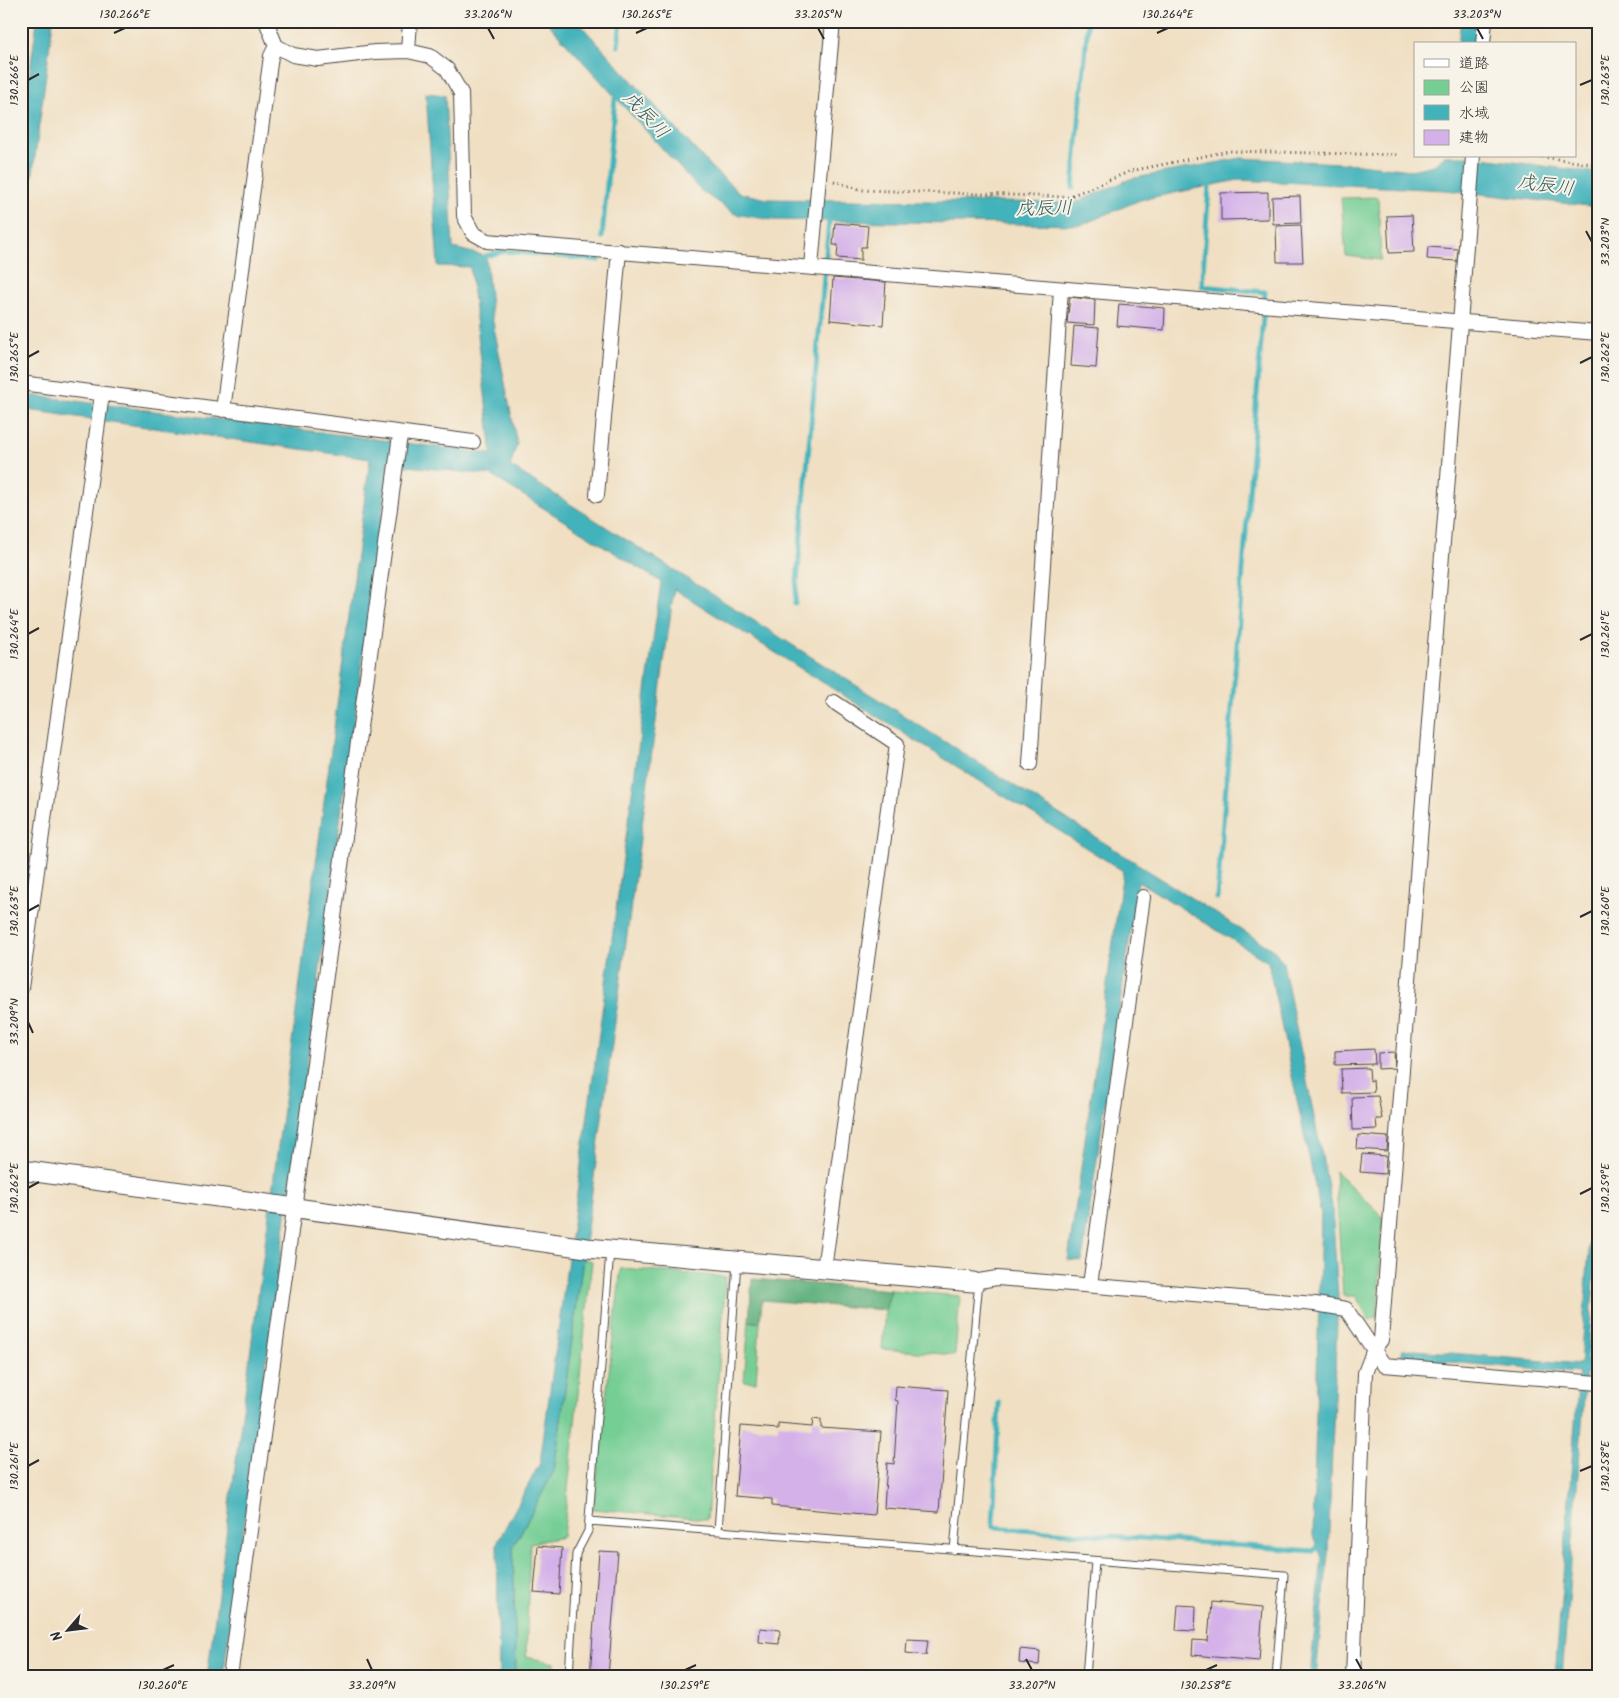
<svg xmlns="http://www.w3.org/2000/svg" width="1619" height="1698" font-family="Kalam,'Klee One',sans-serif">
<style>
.green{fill:#75ce94;stroke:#507c60}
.forest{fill:#60b17e;stroke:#466e54}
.water{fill:#43b3bb;stroke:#376f73}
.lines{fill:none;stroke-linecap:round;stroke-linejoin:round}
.stream{stroke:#43b3bb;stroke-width:5}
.building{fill:#d4b1e9}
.lane-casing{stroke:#494642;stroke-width:9}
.street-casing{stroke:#494642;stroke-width:16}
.secondary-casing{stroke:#494642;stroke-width:21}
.path{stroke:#494642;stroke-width:3;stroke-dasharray:1 4;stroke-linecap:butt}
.lane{stroke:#fff;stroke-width:7}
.street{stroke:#fff;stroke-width:14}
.secondary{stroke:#fff;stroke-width:19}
.ticks{fill:none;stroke:#2b2b2b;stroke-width:2}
.labels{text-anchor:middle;stroke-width:4;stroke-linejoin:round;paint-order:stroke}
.water-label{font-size:19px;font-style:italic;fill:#335b5d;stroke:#f7f3e8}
.neatline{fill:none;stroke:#2b2b2b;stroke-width:2}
.ticks-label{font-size:12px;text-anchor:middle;fill:#2b2b2b}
</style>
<rect width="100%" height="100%" fill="#f7f3e8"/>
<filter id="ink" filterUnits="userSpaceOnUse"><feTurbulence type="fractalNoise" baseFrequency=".02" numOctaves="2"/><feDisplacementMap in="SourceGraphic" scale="10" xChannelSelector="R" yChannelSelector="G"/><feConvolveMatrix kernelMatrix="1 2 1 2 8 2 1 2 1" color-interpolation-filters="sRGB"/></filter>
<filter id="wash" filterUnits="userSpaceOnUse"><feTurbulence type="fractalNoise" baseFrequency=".0096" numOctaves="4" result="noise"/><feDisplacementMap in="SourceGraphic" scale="20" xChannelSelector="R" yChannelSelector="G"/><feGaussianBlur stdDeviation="1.12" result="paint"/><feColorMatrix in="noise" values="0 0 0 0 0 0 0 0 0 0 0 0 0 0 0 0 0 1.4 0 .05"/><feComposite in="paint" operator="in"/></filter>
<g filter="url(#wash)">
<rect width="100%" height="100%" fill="#f0dfc2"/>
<path class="green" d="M1378 197 1381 260 1346 256 1341 198Z
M1335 1171 1383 1217 1377 1317 1369 1320 1356 1296H1343Z
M583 1259 592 1261 563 1537 530 1543 526 1657 555 1663 553 1677H516L513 1547 554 1471Z
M621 1268 726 1277 707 1519 593 1509Z
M891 1290 960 1296 955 1355 882 1349 885 1310Z
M749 1321 760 1323 756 1382 744 1381Z"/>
<path class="forest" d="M752 1279 891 1290 885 1310 762 1300 760 1323 749 1321Z"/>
<path class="water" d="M37 21H53L21 262V134Z
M546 21H577L714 170 740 193 767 199 1075 203 1130 179 1241 158 1359 164 1411 170 1434 165 1444 156H1466L1598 173V207L1446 190 1238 180 1140 200 1081 225 773 220 735 214 700 190Z
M1461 21H1479L1477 44H1458Z
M426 93 445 95 453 248 486 256 492 317 517 444 510 466 1275 951 1283 963 1332 1206 1338 1297 1328 1554 1316 1677H1310L1322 1558 1313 1536 1321 1214 1268 962 1138 881 1082 1261 1068 1260 1123 871 674 589 554 1471 513 1547 516 1677H499L497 1543 540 1463 661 582 491 475 389 464 223 1677H207L370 459 21 409V394L492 454 470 267 438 266Z
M1598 1138V1233L1587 1364 1598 1365V1374H1586L1562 1677H1555L1579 1373 1401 1358 1403 1349 1580 1364Z"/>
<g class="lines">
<path class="stream" d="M618 46 621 21
M1211 180 1209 186 1202 286 1265 292 1217 898
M1073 188 1088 21
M602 237 615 98
M486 256 505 251 599 260
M795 603 829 221 832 216
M999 1403 993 1527 1313 1551 1322 1544"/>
</g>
<g id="blocks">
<path class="building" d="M1268 192V219L1221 220V193Z
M1300 196 1301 223 1273 224 1272 197Z
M1412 215 1414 252 1389 253 1387 216Z
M835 223 868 226 866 247H861V260L837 258 838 245H833Z
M1301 225 1303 262H1277L1276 226Z
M1428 247 1458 249 1457 261 1427 259Z
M833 278 886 282 883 325 830 320Z
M1070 297 1095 300 1094 325 1067 323Z
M1119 304 1165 308 1164 330 1117 326Z
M1074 326 1099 328 1096 368 1071 366Z
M1374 1049 1375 1064 1335 1065V1051Z
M1394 1052 1395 1068 1378 1069V1053Z
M1369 1068 1370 1081 1373 1080 1374 1092 1342 1093 1341 1069Z
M1378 1096 1382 1119H1376L1377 1129 1353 1130 1352 1097Z
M1358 1135 1388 1137 1387 1151 1357 1149Z
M1362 1154 1386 1156 1385 1174 1360 1172Z
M896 1386 948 1390 939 1512 884 1508 887 1463 894 1464 898 1401 895 1400Z
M813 1419 821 1420V1428L881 1432 874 1515 772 1506V1499L735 1496 741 1426 778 1429V1424L812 1427Z
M538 1546 562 1548 559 1594 534 1592Z
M599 1551 618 1552 608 1677H590Z
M1211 1602 1263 1607 1259 1661 1192 1655 1193 1640 1208 1641Z
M1178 1605 1196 1606 1195 1631 1176 1630Z
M760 1628 780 1630 779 1644 759 1642Z
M907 1639 928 1640 926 1655 906 1653Z
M1020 1649 1040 1651 1039 1665 1019 1663Z"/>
</g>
</g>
<g filter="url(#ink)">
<use href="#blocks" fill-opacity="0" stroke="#494642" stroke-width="1"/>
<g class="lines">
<g class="lane-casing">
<path id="lane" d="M589 1521 1284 1575 1276 1677
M718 1531 737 1262
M954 1550 979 1281
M569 1677 576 1554 588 1531 610 1251
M1086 1677 1095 1561"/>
</g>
<g class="street-casing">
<path id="street" d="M266 21 276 46 293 55 318 59 375 52 408 51 430 56 447 69 461 93 464 216 473 233 487 241 1598 333
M1483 44 1485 21
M408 51 410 21
M811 267 833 21
M21 383 473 442
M223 410 271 56 276 46
M597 495 619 251
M1030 764 1061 289
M21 988 102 394
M824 1269 897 744 834 702
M973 1282 997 1278 1315 1304 1346 1309 1384 1365 1598 1383
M1090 1285 1143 897
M230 1677 400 435
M1353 1677 1365 1373 1374 1349 1381 1340 1473 156"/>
</g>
<g class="secondary-casing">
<path id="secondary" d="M21 1170 587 1248 973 1282"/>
</g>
<path class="path" d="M1537 156 1598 165
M834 181 862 190 1068 197 1131 171 1229 151 1398 155"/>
<use href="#lane" class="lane"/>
<use href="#street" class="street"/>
<use href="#secondary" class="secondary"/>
</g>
</g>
<path class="ticks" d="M488 28 494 39M818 28 824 39M1477 28 1483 39M114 33 125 28M636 33 647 28M1157 33 1168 28M28 80 39 74M1580 85 1592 80M1586 231 1592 242M28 357 39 351M1580 363 1592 357M28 634 39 628M1580 640 1592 634M28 911 39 905M1580 917 1592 911M28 1022 33 1033M28 1188 39 1182M1580 1194 1592 1188M28 1466 39 1460M1580 1471 1592 1466M367 1659 372 1670M1026 1659 1032 1670M1356 1659 1362 1670M163 1670 174 1665M685 1670 696 1665M1206 1670 1217 1665"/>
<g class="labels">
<g class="water-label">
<text transform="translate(647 114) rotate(47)" y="7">戊辰川</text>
<text transform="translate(1546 184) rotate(8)" y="7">戊辰川</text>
<text transform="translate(1044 207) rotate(-1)" y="7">戊辰川</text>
</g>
</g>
<rect width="1619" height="1698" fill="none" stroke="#f7f3e8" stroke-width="55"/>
<rect x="1414" y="42" width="162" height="115" fill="#f7f3e8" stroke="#a5a39c"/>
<rect x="1424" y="59" width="25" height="8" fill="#ffffff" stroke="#a5a39c"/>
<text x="1459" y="68" font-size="15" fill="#2b2b2b">道路</text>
<rect x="1424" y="80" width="25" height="15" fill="#75ce94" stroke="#a5a39c"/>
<text x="1459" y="92" font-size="15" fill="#2b2b2b">公園</text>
<rect x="1424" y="105" width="25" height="15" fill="#43b3bb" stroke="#a5a39c"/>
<text x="1459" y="118" font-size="15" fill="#2b2b2b">水域</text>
<rect x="1424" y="130" width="25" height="15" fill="#d4b1e9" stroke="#a5a39c"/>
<text x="1459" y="142" font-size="15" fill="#2b2b2b">建物</text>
<g transform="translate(68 1630) rotate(242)" stroke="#f7f3e8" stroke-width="4" paint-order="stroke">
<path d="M0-4L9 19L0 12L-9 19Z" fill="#2b2b2b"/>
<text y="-8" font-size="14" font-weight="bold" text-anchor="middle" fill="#2b2b2b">N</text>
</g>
<rect x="28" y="28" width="1564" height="1642" class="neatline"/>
<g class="ticks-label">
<text x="125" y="18">130.266°E</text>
<text x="488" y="18">33.206°N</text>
<text x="647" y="18">130.265°E</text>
<text x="818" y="18">33.205°N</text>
<text x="1168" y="18">130.264°E</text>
<text x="1477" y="18">33.203°N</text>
<text transform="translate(14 80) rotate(-90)" y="4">130.266°E</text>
<text transform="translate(1605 80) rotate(-90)" y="4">130.263°E</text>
<text transform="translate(1605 242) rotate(-90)" y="4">33.203°N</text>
<text transform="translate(14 357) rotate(-90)" y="4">130.265°E</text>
<text transform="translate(1605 357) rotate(-90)" y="4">130.262°E</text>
<text transform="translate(14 634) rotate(-90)" y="4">130.264°E</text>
<text transform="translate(1605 634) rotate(-90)" y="4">130.261°E</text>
<text transform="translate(14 911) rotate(-90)" y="4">130.263°E</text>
<text transform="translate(1605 911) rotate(-90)" y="4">130.260°E</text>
<text transform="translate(14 1022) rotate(-90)" y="4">33.209°N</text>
<text transform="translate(14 1188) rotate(-90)" y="4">130.262°E</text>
<text transform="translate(1605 1188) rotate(-90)" y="4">130.259°E</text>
<text transform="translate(14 1466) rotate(-90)" y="4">130.261°E</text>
<text transform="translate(1605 1466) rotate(-90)" y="4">130.258°E</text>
<text x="163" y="1689">130.260°E</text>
<text x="372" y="1689">33.209°N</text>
<text x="685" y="1689">130.259°E</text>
<text x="1032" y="1689">33.207°N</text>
<text x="1206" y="1689">130.258°E</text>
<text x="1362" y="1689">33.206°N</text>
</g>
</svg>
